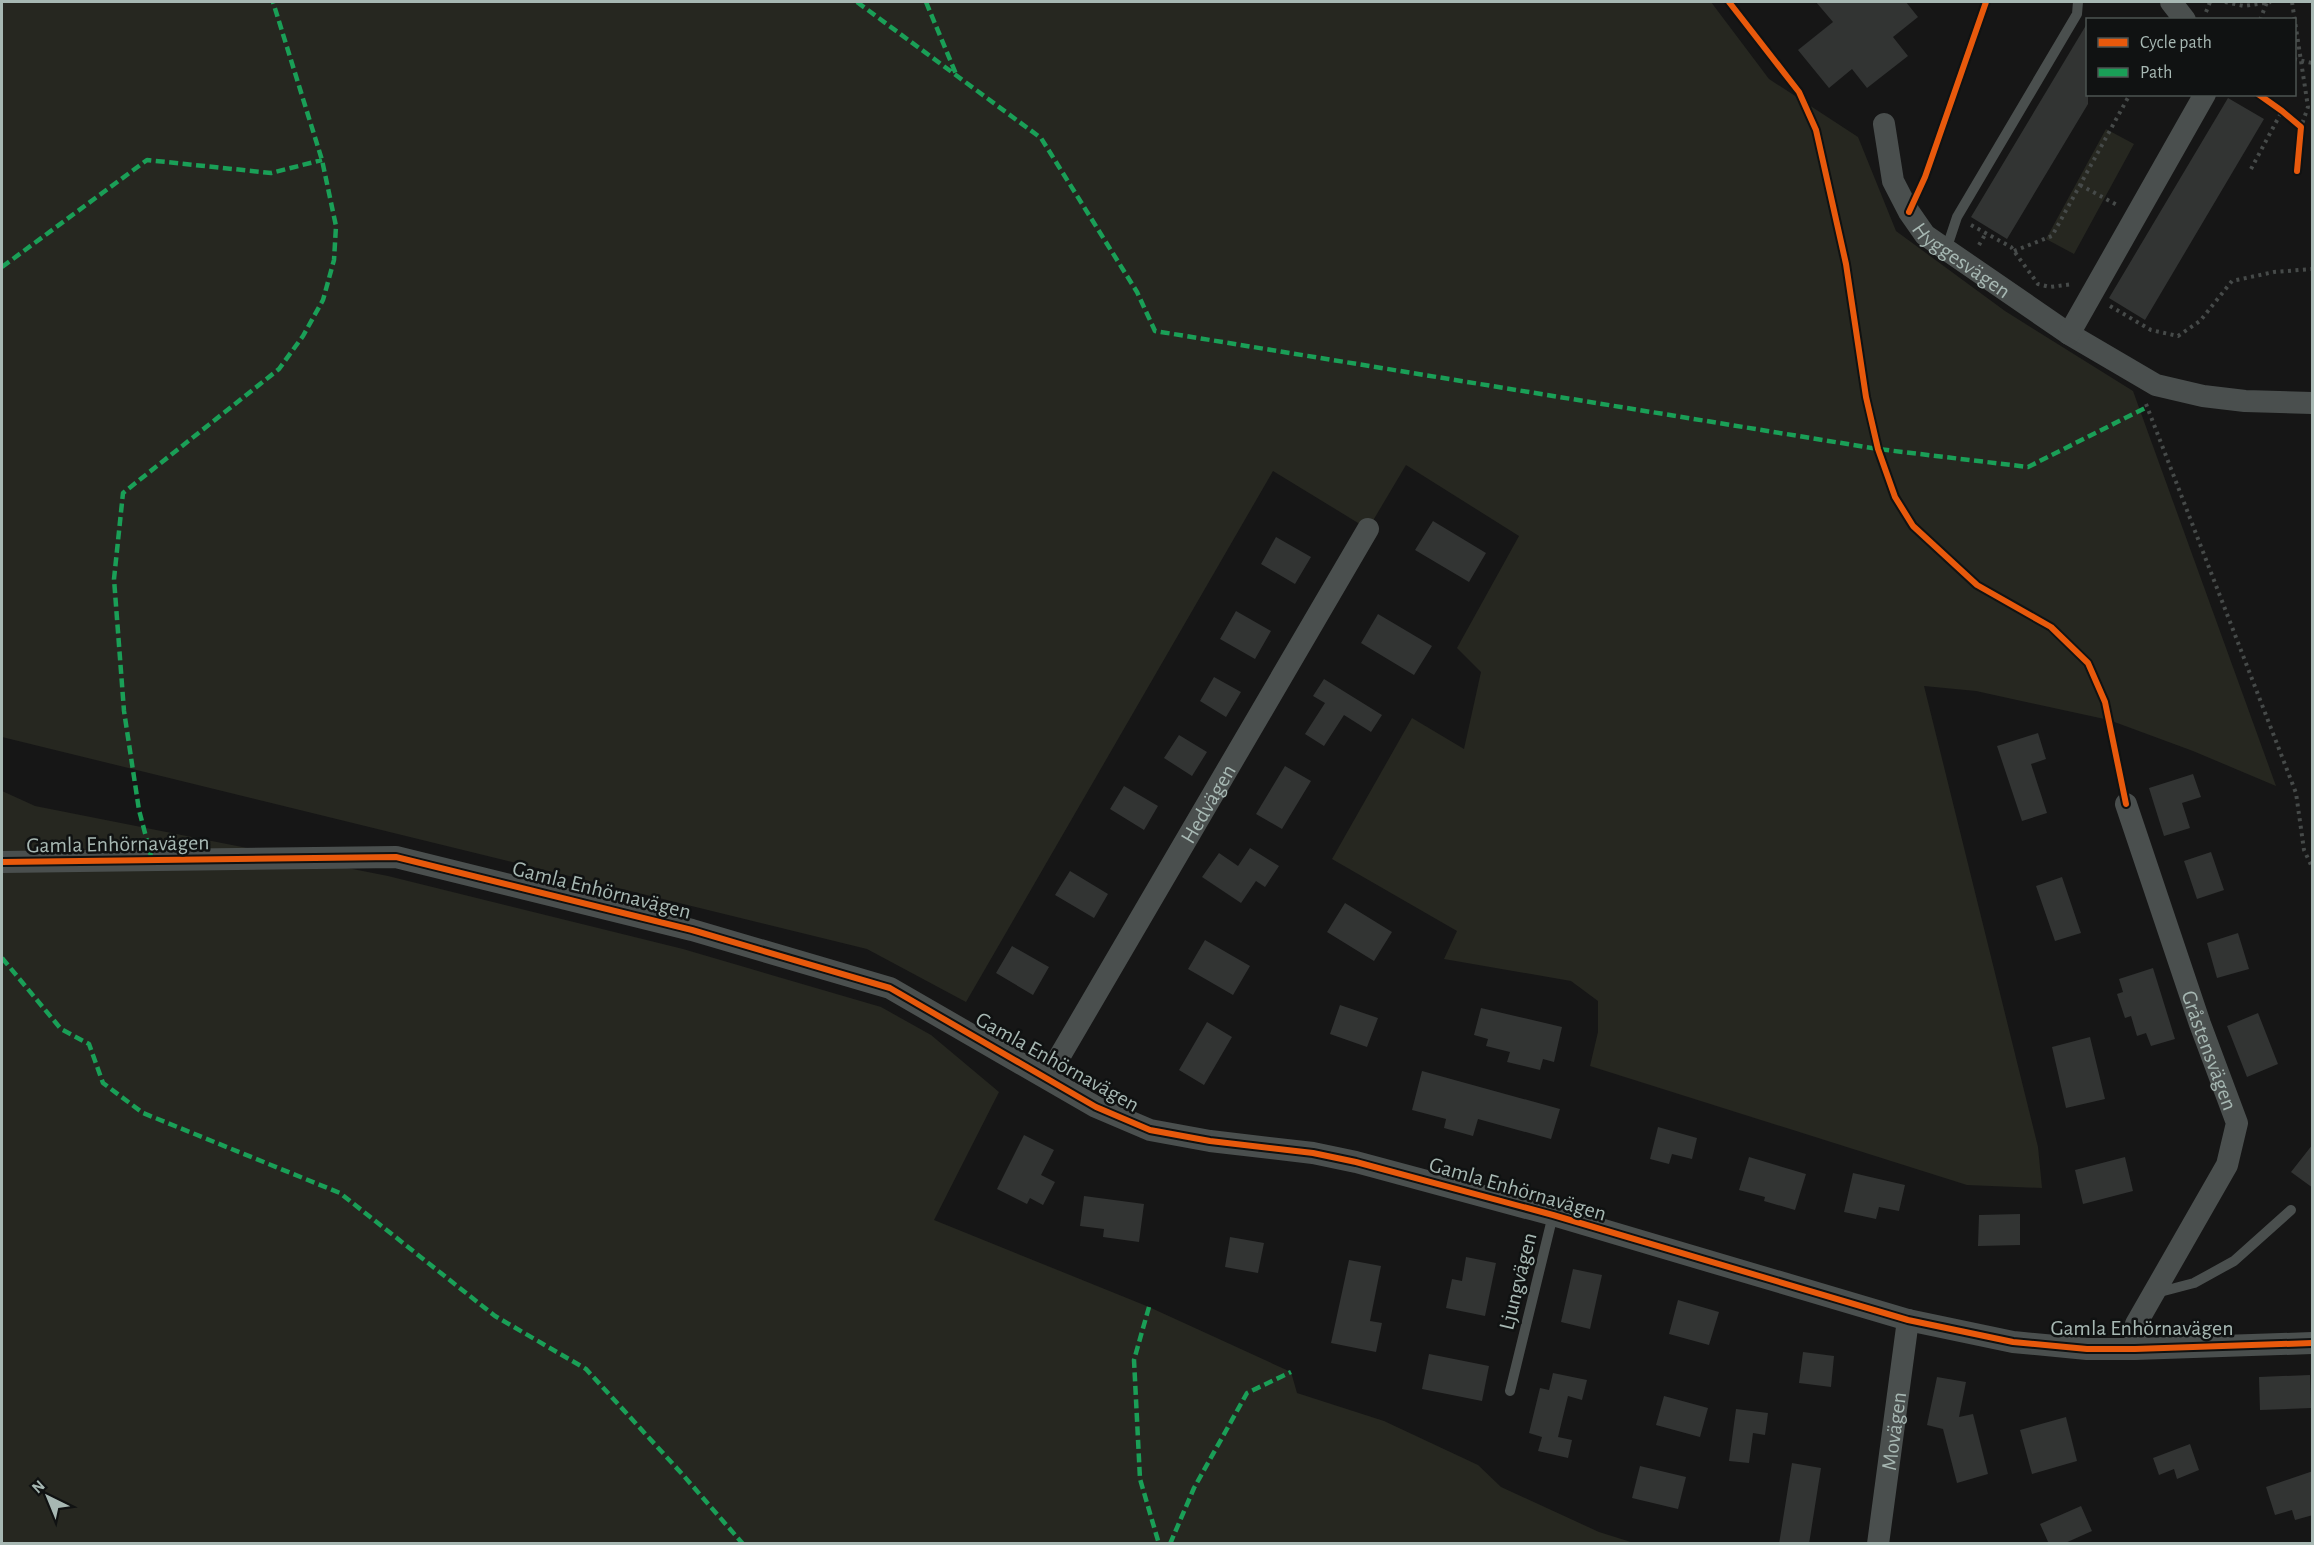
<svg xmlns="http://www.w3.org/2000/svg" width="2314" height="1545" font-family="'Alegreya Sans',sans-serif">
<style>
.green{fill:#262720}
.building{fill:#323433}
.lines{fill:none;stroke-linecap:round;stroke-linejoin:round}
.path{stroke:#464a49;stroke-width:4;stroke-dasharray:3 4.5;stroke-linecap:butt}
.lane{stroke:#4a4f4e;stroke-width:10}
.street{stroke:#4a4f4e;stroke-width:22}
.quiet{stroke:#1a9f57;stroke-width:4.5;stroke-dasharray:9 4.5;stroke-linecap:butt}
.cycleway-casing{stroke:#101212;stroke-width:10}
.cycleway{stroke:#e8590c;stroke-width:6}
.labels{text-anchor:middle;stroke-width:5;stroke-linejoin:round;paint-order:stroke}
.street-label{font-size:22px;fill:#a7b8b3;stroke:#101212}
</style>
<rect width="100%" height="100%" fill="#161616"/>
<path class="green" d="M2 2H1711L1769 79 1858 137 1896 231 2005 311 2133 391 2276 786 2193 751 2109 720 1976 691 1924 686 2038 1147 2042 1188 1967 1185 1590 1066 1598 1032V1001L1571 981 1444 959 1457 931 1332 859 1412 718 1464 749 1481 672 1457 648 1519 536 1406 465 1368 529 1273 471 966 1002 867 949 2 737Z
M2106 129 2134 144 2074 254 2046 239Z
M2 791 35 806 388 876 683 949 881 1007 931 1035 999 1092 934 1220 1149 1307 1291 1372 1297 1393 1384 1421 1478 1465 1501 1487 1599 1532 1634 1543H2Z"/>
<path class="building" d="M1816 2H1906L1918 17 1893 37 1908 56 1867 88 1852 69 1829 88 1798 50 1833 22Z
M2088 22V104L2007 239 1971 217Z
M2228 98 2264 119 2145 320 2109 298Z
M1433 521 1486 553 1469 582 1415 550Z
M1276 537 1311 557 1295 584 1261 564Z
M1236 611 1271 631 1255 659 1220 639Z
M1378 614 1432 646 1414 675 1361 643Z
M1214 677 1241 692 1226 717 1200 701Z
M1324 679 1382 715 1371 732 1344 715 1324 746 1305 734 1325 703 1313 696Z
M2038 733 2046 759 2031 764 2047 813 2022 821 1997 746Z
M1179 735 1207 752 1192 776 1164 758Z
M1285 766 1311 781 1282 829 1256 814Z
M2193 774 2201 797 2182 803 2190 828 2164 836 2149 788Z
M1124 786 1158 806 1144 830 1110 809Z
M1250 848 1279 866 1265 887 1256 881 1241 903 1202 877 1219 853 1238 866Z
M2211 852 2224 890 2197 899 2184 861Z
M1070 871 1108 894 1094 918 1055 895Z
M2062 877 2081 933 2055 941 2036 886Z
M1345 903 1392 932 1374 961 1327 932Z
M2238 933 2249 969 2217 978 2207 943Z
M1205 940 1250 966 1233 995 1188 969Z
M1012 946 1049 967 1033 995 996 973Z
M2153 968 2175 1039 2151 1046 2146 1033 2137 1036 2131 1016 2125 1018 2117 994 2123 992 2119 979Z
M1340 1005 1378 1018 1367 1047 1330 1034Z
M1481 1008 1562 1027 1554 1062 1543 1059 1540 1070 1507 1062 1510 1052 1486 1046 1488 1039 1474 1035Z
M2258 1013 2278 1064 2247 1077 2227 1026Z
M1207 1022 1232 1037 1204 1085 1179 1070Z
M2090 1037 2105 1099 2066 1108 2052 1047Z
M1422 1071 1560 1109 1551 1139 1478 1119 1473 1136 1444 1128 1446 1119 1412 1110Z
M1658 1127 1697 1138 1692 1159 1672 1154 1669 1164 1650 1159Z
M1024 1135 1054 1150 1041 1175 1055 1182 1043 1205 1030 1198 1027 1204 997 1189Z
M2313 1144V1188L2291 1172Z
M1749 1157 1806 1174 1795 1210 1764 1201 1765 1197 1739 1190Z
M2125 1157 2133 1191 2083 1204 2075 1170Z
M1853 1173 1905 1185 1899 1211 1879 1207 1876 1219 1844 1212Z
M1084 1196 1144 1204 1139 1242 1103 1237 1104 1229 1080 1226Z
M2020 1214V1245L1978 1246 1979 1215Z
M1230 1237 1264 1243 1258 1273 1225 1267Z
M1466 1257 1496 1263 1485 1316 1446 1308 1452 1279 1462 1281Z
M1349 1260 1381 1266 1370 1321 1382 1323 1376 1352 1331 1343Z
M1573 1269 1602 1275 1590 1329 1561 1322Z
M1678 1300 1719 1312 1709 1345 1669 1334Z
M1803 1352 1834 1356 1831 1387 1799 1383Z
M1429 1354 1489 1366 1482 1401 1422 1389Z
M1553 1373 1587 1380 1582 1400 1568 1396 1558 1437 1572 1440 1568 1458 1538 1451 1542 1437 1529 1433 1540 1388 1549 1390Z
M2310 1375 2311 1408 2260 1410 2259 1377Z
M1937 1377 1966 1382 1959 1417 1973 1414 1988 1474 1957 1483 1943 1429 1927 1425Z
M1664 1396 1708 1408 1700 1437 1656 1425Z
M1736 1409 1768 1413 1765 1435 1753 1433 1749 1463 1729 1461Z
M2066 1417 2077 1461 2032 1474 2020 1430Z
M2190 1444 2199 1470 2177 1479 2174 1469 2159 1475 2153 1458Z
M1792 1463 1821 1468 1809 1544H1779Z
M1640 1466 1686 1477 1678 1509 1632 1498Z
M2313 1471V1515L2295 1520 2292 1510 2275 1515 2266 1487Z
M2081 1506 2092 1531 2063 1544H2049L2040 1524Z"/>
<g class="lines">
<path class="path" d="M2225 2 2244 6 2271 2
M2292 2 2308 107 2301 127
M2206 12 2210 2
M2260 20 2267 2
M2294 59 2312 63
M2251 169 2282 111
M2080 185 2119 206
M1971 225 2011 247 2038 284 2050 287 2073 284
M1979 245 1986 233
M2014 251 2052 236 2130 94
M2110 306 2151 330 2178 336 2200 321 2232 281 2274 272 2312 269
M2146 404 2296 793 2304 850 2312 867"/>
<path class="lane" d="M1946 250 1957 217 2077 14 2078 2
M2156 1293 2194 1283 2234 1261 2291 1210
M1510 1391 1553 1215"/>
<g class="street">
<path d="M2171 2 2185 20"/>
<path id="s1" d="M1884 124 1893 181 1909 212 1925 235 2069 334 2156 385 2203 396 2245 401 2312 403"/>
<path d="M2069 334 2205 94"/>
<path id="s2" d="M2126 804 2200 1024 2237 1123 2227 1165 2136 1324 2135 1349"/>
<path d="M2 862 396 857 692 930 890 988 1096 1107 1150 1130 1210 1141 1313 1153 1356 1162 1553 1215 1908 1320 2013 1342 2087 1349H2135L2312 1343"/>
<path id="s3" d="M1047 1078 1368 529"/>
<path id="s4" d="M1878 1544 1908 1320"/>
</g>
<path class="quiet" d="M857 2 1041 138 1137 292 1155 331 1878 449 2028 467 2147 407
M926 2 956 74
M2 267 147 160 271 173 322 160
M152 860 139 810 124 711 114 579 123 493 279 369 303 336 323 300 334 260 336 226 322 160 273 2
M2 958 61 1029 89 1044 103 1083 143 1113 340 1193 495 1316 586 1369 683 1475 743 1544
M1149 1307 1134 1360 1140 1479 1159 1544
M1170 1544 1194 1488 1247 1393 1291 1372"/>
<g class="cycleway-casing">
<path id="cycleway" d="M1729 2 1799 92 1816 130 1846 264 1866 397 1878 449 1895 497 1913 526 1977 585 2051 627 2088 663 2105 702 2126 804
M2258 94 2282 111 2301 127 2297 171
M1909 212 1925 177 1986 2
M2 862 396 857 692 930 890 988 1096 1107 1150 1130 1210 1141 1313 1153 1356 1162 1553 1215 1908 1320 2013 1342 2087 1349H2135L2312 1343"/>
</g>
<use href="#cycleway" class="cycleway"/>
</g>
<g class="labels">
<g class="street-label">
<text dy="8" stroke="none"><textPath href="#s1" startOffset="165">Hyggesvägen</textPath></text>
<text dy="8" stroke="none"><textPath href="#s3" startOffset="318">Hedvägen</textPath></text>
<text transform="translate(118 843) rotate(-1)" y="8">Gamla Enhörnavägen</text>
<text transform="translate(602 889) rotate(14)" y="8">Gamla Enhörnavägen</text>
<text dy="8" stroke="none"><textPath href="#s2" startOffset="260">Gråstensvägen</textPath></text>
<text transform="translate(1058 1061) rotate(29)" y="8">Gamla Enhörnavägen</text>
<text transform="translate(1518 1188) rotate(16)" y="8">Gamla Enhörnavägen</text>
<text transform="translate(1517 1281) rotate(-76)" y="8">Ljungvägen</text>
<text x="2142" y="1335">Gamla Enhörnavägen</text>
<text dy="8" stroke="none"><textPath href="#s4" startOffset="114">Movägen</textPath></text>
</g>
</g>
<rect width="2314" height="1545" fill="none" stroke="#a7b8b3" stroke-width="6"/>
<rect x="2086" y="18" width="210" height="78" fill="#101212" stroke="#4c5452" stroke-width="1.5"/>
<rect x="2098" y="38" width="30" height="9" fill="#e8590c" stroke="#4c5452" stroke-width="1.5"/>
<text x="2140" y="48" font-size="18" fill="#a7b8b3">Cycle path</text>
<rect x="2098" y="68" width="30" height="9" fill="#1a9f57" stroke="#4c5452" stroke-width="1.5"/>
<text x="2140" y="78" font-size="18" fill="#a7b8b3">Path</text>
<g transform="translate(48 1497) rotate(317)" stroke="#101212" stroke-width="4.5" paint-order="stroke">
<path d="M0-4.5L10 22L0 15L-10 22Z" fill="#a7b8b3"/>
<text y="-9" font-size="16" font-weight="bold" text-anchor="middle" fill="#a7b8b3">N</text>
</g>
</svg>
